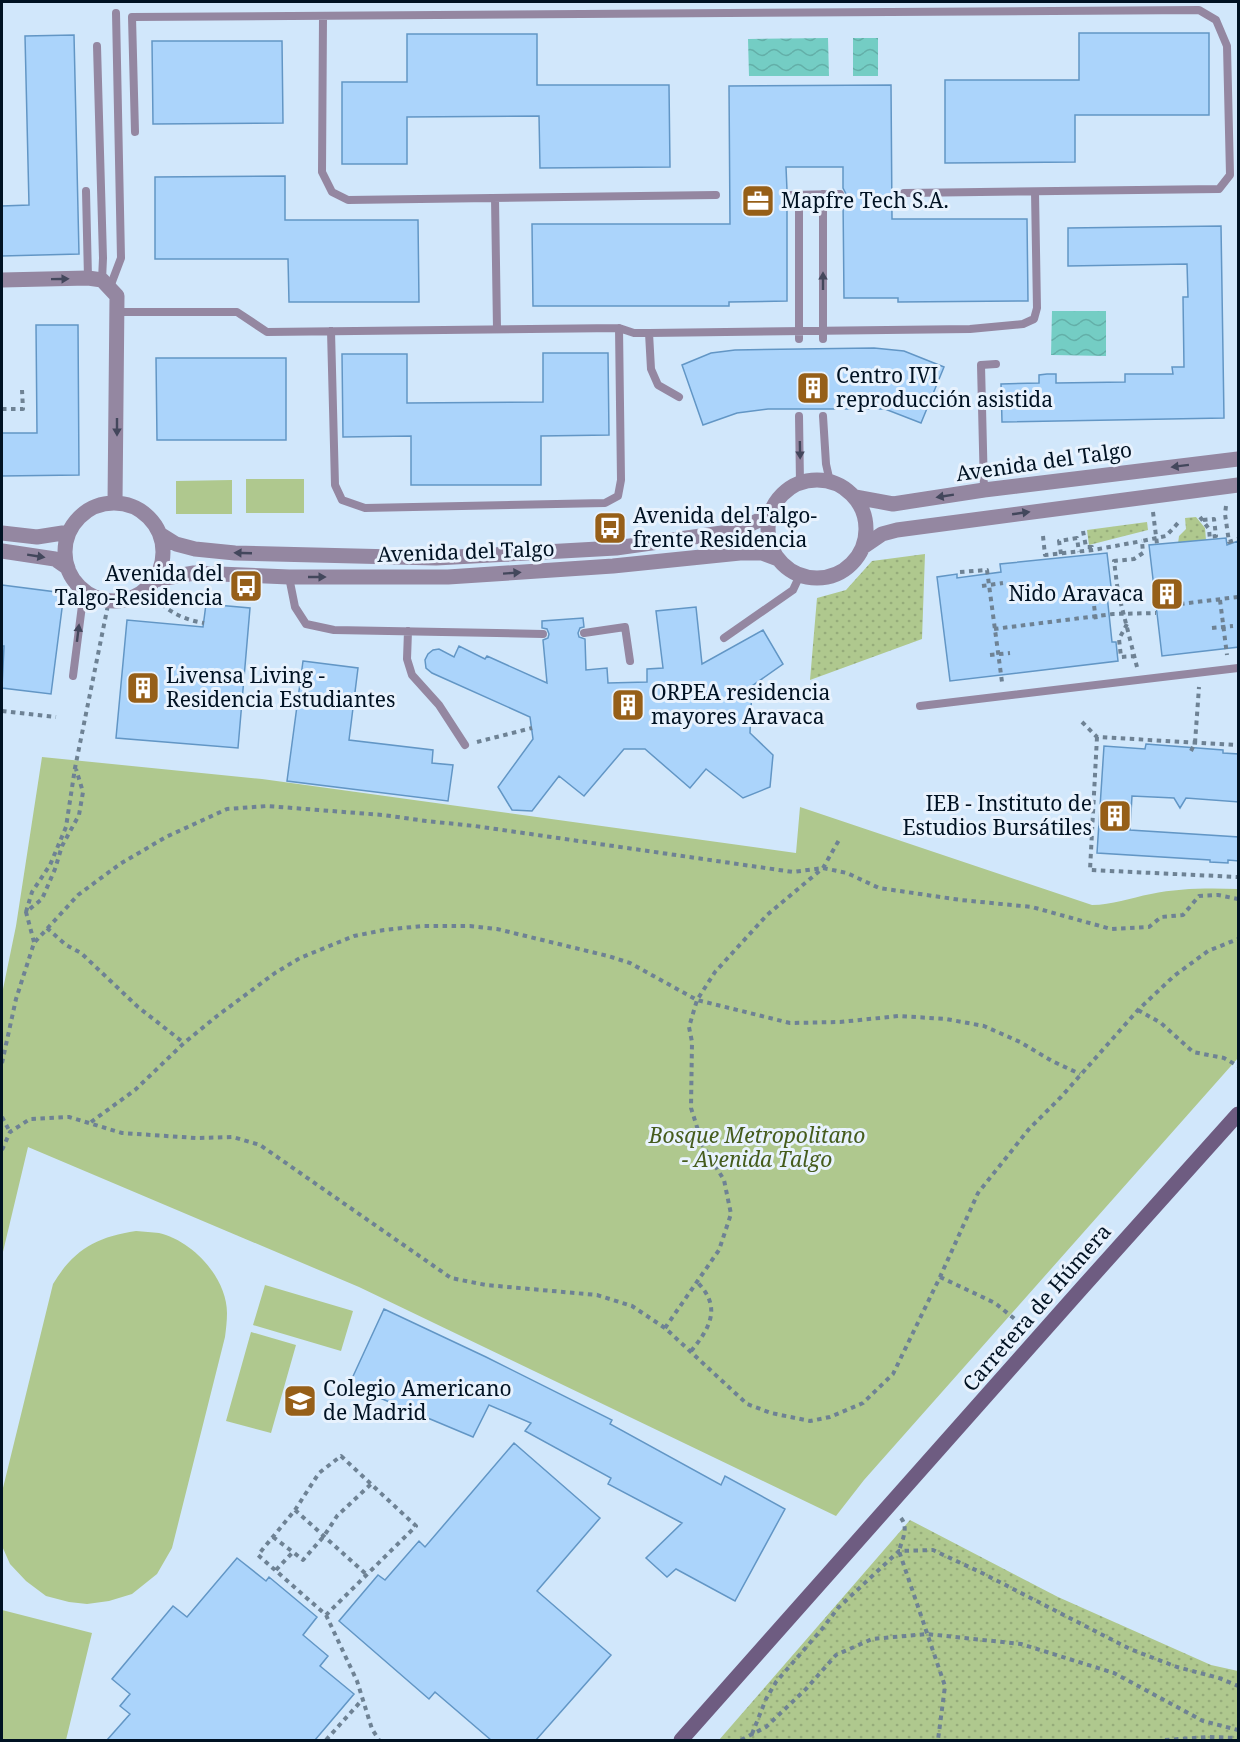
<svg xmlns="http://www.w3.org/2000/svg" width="1240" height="1742" font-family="'Noto Serif',serif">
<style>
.grass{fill:url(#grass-dots)}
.park{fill:#afc88e}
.water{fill:url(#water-waves)}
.building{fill:#abd4fb;stroke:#6296c5;stroke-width:1.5}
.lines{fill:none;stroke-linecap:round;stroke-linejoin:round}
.path{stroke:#6e8294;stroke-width:4;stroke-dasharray:4.5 4.5;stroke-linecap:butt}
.service{stroke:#9487a1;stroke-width:8}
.minor{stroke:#9487a1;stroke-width:15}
.secondary{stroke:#6e5c81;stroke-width:15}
.path-bridge{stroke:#6e8294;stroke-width:4;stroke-dasharray:4.5 4.5;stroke-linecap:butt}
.oneway{fill:#43475c}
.labels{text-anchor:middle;stroke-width:6;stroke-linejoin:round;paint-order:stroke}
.poi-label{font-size:21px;fill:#001223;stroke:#e8f2fd;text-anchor:start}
.street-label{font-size:21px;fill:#001223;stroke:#e8f2fd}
.park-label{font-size:21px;font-style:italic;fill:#455c1d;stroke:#e8f2fd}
</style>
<defs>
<pattern id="grass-dots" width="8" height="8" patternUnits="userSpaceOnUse" patternTransform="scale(1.5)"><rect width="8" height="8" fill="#afc88e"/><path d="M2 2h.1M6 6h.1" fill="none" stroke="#95ab7a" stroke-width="1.8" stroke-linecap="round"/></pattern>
<pattern id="water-waves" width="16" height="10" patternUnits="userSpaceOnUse" patternTransform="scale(1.5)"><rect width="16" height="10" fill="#74cdc4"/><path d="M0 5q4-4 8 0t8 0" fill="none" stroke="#63afa8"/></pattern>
</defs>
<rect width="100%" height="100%" fill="#d1e7fb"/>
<path class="grass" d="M1196 517 1205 528 1206 540 1178 544 1179 536 1186 529 1185 518Z
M1147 522 1148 530 1089 545 1087 530Z
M925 554 922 639 810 680 817 598 846 590 872 561Z
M910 1520 1058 1597 1211 1665 1238 1671V1740H719Z"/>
<path class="park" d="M246 479H304V513H246Z
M232 480V514H176V481Z
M42 757 262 779 796 853 800 807 1092 905C1112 905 1130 898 1151 894 1179 888 1209 888 1238 889V1058L864 1480 836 1516 359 1287 28 1147 2 1256V994L16 926Z
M136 1231C144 1232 152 1232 159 1233 193 1241 227 1278 227 1313 227 1321 226 1329 225 1337L172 1548 157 1574 132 1594 109 1601 87 1604 69 1602 46 1596 26 1581 10 1564 2 1546V1492L53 1284C74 1249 97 1237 136 1231Z
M265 1285 353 1311 341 1351 253 1325Z
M251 1332 296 1345 271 1433 226 1421Z
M2 1610 92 1633 66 1740H2Z"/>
<path class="water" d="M828 38 829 76H749L748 39Z
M853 38H878V76H853Z
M1052 311H1106V356L1051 355Z"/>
<path class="building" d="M1079 33H1209V115H1075V162L945 163V80H1079Z
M407 34H537V85H669L670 167 540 168 539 116 407 117V164H342V82H407Z
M74 35 79 254 2 256V206L29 205 25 36Z
M152 41H282L283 123 153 124Z
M891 85 892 219H1027L1028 301 898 302V298H844L843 199 846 194 843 188V167H786L787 190 784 195 787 200V301L729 302V306H533L532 224H730L729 86Z
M285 176V220H418L419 302H289L288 259H155V177Z
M1221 226 1224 418 1002 422 1001 384 1039 383V375L1047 374H1056V383L1125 382V374H1173L1172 367H1184L1183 297H1188L1187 264 1068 266V228Z
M36 325H78L79 475 2 476V433H37Z
M874 348 904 351 944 367 921 423 885 409H768L737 413 703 425 682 365 711 353 735 350Z
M543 353H608L609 435 541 436V485H411V436L343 437 342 354H407V403L543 402Z
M156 358H286V440H157Z
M1226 538 1227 545 1238 541 1239 647 1162 656 1149 545Z
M1107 553 1112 595H1107L1112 642H1116L1118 661 950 681 937 577 957 574V578L1001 572 1000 564Z
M2 585 64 593 51 694 2 688 4 646H2Z
M206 604 250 608 238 748 116 738 127 620 203 627Z
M696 607 702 664 763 630 783 664 752 686 750 733 773 755 770 787 743 798 706 769 690 788 645 749H624L584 796 559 776 532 811 512 810 498 787 533 739 530 717 432 673 426 668 425 660 428 654 433 650 439 649 454 657 459 646 485 659 487 656 547 683 543 640 548 638 549 634 547 629 542 628V621L583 618 584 627 580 628 578 633 579 637 585 639 586 670 607 668 608 683 647 682V669L663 668 656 611Z
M303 661 358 668 349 740 433 750 432 763 453 765 448 801 287 781Z
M1146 744 1223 750V753L1239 754V802L1186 798 1180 808 1174 798 1132 796 1130 830 1239 837V861L1228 860V863L1210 862V860L1097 853 1104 746 1145 749Z
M384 1309 486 1357 612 1420 610 1424 721 1485 725 1476 785 1509 735 1601 676 1569 667 1577 646 1558 682 1523 608 1484 611 1478 525 1431 531 1423 489 1405 473 1437 349 1385Z
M514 1443 600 1518 537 1591 611 1655 536 1740H491L435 1692 429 1699 339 1621 378 1575 385 1580 419 1541 425 1547Z
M237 1558 266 1581 269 1577 317 1617 303 1635 328 1656 320 1666 354 1694 315 1740H107L130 1714 120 1706 130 1694 112 1679 173 1606 187 1617Z"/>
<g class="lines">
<path class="path" d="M2 409H23L22 390
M1226 506 1225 514 1229 542 1238 539
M1153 512 1157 544
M1200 517 1209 529 1210 540
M1203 520 1214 519 1216 536 1209 537
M1083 531 1086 547H1092L1093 550
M1043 536 1045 555 1093 550 1142 541
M1061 554 1059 541 1077 538 1079 552
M960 572 987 570 1002 682
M161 598 158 600C171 614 186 620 204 623
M1220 600 1227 655
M1180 604 1238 597
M1127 624 1119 639 1121 657 1135 656
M994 629 1113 614 1156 613
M1137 667 1118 592 1114 561 1134 559 1143 553 1142 541 1166 536 1178 523
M2 711 56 717
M1082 722 1097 737 1238 745
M1097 737 1090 870 1238 877
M477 742 532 728
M1191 751 1195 743 1199 687
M26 912 32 892 50 865 66 827 75 768 109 600
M47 928 66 945 81 953 138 1007 184 1043
M34 942 26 912 42 899 55 869 62 846 79 815 83 792 76 769
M1138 1010 1161 1023 1193 1052 1224 1058 1238 1066
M2 1063 16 999 34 943 78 895 120 864 166 837 227 809 267 806 383 815 426 821 475 826 793 872 823 868 847 873 879 888 961 900 1032 907 1111 929 1149 927 1161 917 1183 915 1199 896 1218 895 1238 899
M2 1117 10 1132
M91 1122 135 1090 184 1043 217 1016 275 973 300 958 354 936 384 930 422 926H470L497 929 608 956 630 963 697 1000 790 1023 840 1022 899 1016 946 1019 984 1026 1020 1042 1052 1061 1080 1074
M2 1150 10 1132 30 1119 69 1117 122 1133 196 1138 233 1137 260 1145 451 1278 486 1285 597 1295 632 1306 665 1328 747 1404 771 1413 810 1421 830 1417 863 1403 893 1374 940 1277 978 1193 1029 1129 1061 1097 1138 1010 1174 976 1208 951 1238 939
M940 1277 995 1303 1016 1320
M665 1328 719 1250 731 1214 724 1180 703 1146 691 1108 692 1042 689 1027 697 1000 715 972 767 915 823 868 839 840
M691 1351C711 1327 722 1306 696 1281
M341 1456 416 1526 326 1615 258 1555 295 1510 319 1473Z
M295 1510 367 1575
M901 1518C909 1528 902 1540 899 1551L945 1686 938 1740
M273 1537 293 1552
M276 1570 293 1552 303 1560 324 1536 337 1516 371 1484
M326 1615 357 1681 372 1729 379 1740
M752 1734 766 1699 776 1682 822 1629 838 1608 899 1551 933 1550 982 1573 1130 1649 1177 1667 1219 1678 1238 1686
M326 1740 362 1700
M741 1740 766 1727 806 1689 836 1655 872 1639 927 1634 1021 1644 1114 1673 1203 1721 1238 1730
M1165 1740 1209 1737 1238 1738"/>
<path class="service" d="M323 17 322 172 332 192 348 200 716 195
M97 46 103 258 102 280
M135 132 132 17 1199 10 1216 20 1227 46 1230 175 1219 189 904 193
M86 191 88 278
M799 194V339
M790 195 840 194
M495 198 497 329
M110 287 121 258 116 13
M117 312H237L267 332 619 328 634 333H649L970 329 1023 324 1034 319 1037 308 1035 192
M331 331 335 485 342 500 365 508 605 503 618 496 621 480 619 328
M649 333 651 369 658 385 679 397
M823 339V194
M799 416 800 483
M823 416 826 464 830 482
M984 490 981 365 996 364
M289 577 295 607 306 624 334 630 543 634
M408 631 407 659 412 675 439 705 465 745
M584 633 625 627 630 661
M724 638 793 590 800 575
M73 676 84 590
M920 706 1238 668"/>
<path class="minor" d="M2 280 88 278 102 280 117 296 115 503
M768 529a49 49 0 1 1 98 0a49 49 0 1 1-98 0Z
M855 497 893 504 984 490 1238 459
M65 552a49 49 0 1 1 98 0a49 49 0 1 1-98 0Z
M2 533 37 537 69 532
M160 534 176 544 195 549 235 553 436 558 616 548 736 531 770 515
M863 547 882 534 897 530 1238 485
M2 551 55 559 68 568
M154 580 194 573 289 577H448L613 566 740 553H762L778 559"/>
<path class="secondary" d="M681 1740 1081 1289 1238 1114"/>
<path class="path-bridge" d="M982 586 1003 583
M1093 597 1096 621
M1212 628 1233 626
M990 655 1010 653"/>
</g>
<defs><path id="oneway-solid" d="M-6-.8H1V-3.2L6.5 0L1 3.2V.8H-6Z" transform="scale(1.5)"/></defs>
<g class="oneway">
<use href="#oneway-solid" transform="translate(60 279) rotate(-1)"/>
<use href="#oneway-solid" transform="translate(823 281) rotate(-90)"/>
<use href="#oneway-solid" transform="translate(117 427) rotate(90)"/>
<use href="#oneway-solid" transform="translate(800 450) rotate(89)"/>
<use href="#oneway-solid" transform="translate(1180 466) rotate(173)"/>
<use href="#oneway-solid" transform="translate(945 496) rotate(171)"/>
<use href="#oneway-solid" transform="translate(1021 513) rotate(-8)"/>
<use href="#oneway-solid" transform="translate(243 553) rotate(-178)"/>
<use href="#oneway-solid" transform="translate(36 556) rotate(9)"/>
<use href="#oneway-solid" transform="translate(512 573) rotate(-4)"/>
<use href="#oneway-solid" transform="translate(317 577)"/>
<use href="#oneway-solid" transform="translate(78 633) rotate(-83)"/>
</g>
<defs>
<g id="office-square" transform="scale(1.725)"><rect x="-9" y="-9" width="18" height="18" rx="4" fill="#965f18" stroke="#e8f2fd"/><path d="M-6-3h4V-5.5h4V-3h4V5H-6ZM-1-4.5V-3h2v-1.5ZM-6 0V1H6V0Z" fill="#fff"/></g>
<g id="building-square" transform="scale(1.725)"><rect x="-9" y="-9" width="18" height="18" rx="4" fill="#965f18" stroke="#e8f2fd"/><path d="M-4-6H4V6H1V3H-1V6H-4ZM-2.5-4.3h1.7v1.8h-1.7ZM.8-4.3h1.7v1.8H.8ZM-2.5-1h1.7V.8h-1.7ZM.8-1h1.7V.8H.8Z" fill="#fff"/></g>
<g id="bus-square" transform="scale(1.725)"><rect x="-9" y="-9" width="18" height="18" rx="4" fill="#965f18" stroke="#e8f2fd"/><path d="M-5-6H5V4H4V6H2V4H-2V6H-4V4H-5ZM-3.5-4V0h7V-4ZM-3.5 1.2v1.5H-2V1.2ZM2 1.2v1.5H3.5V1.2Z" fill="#fff"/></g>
<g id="school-square" transform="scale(1.725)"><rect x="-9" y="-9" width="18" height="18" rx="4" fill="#965f18" stroke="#e8f2fd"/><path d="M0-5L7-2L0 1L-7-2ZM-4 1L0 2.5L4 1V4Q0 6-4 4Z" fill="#fff"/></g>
</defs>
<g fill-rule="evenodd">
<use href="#office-square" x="758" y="201"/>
<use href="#building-square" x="813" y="388"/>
<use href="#bus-square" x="610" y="528"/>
<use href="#bus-square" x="246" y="586"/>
<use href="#building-square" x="1167" y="594"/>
<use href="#building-square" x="143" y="688"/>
<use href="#building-square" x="628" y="705"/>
<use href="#building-square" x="1115" y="816"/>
<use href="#school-square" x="300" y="1401"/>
</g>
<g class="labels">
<g class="poi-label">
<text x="781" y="208">Mapfre Tech S.A.</text>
<text x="836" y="383">Centro IVI<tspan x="836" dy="24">reproducción asistida</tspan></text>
<text x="633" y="523">Avenida del Talgo-<tspan x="633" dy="24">frente Residencia</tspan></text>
<text x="223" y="581" text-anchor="end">Avenida del<tspan x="223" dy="24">Talgo-Residencia</tspan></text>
<text x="1144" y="601" text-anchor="end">Nido Aravaca</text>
<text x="166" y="683">Livensa Living -<tspan x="166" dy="24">Residencia Estudiantes</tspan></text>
<text x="651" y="700">ORPEA residencia<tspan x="651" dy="24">mayores Aravaca</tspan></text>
<text x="1092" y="811" text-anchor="end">IEB - Instituto de<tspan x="1092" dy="24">Estudios Bursátiles</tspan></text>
<text x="323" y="1396">Colegio Americano<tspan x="323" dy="24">de Madrid</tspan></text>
</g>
<g class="street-label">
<text transform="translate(1044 462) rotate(-8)" y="7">Avenida del Talgo</text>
<text transform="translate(466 552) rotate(-2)" y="7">Avenida del Talgo</text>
<text transform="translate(1037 1308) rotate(-49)" y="7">Carretera de Húmera</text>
</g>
<g class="park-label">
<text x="757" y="1143">Bosque Metropolitano<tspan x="757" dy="24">- Avenida Talgo</tspan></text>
</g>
</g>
<rect width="1240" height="1742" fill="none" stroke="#001223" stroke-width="6"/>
</svg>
